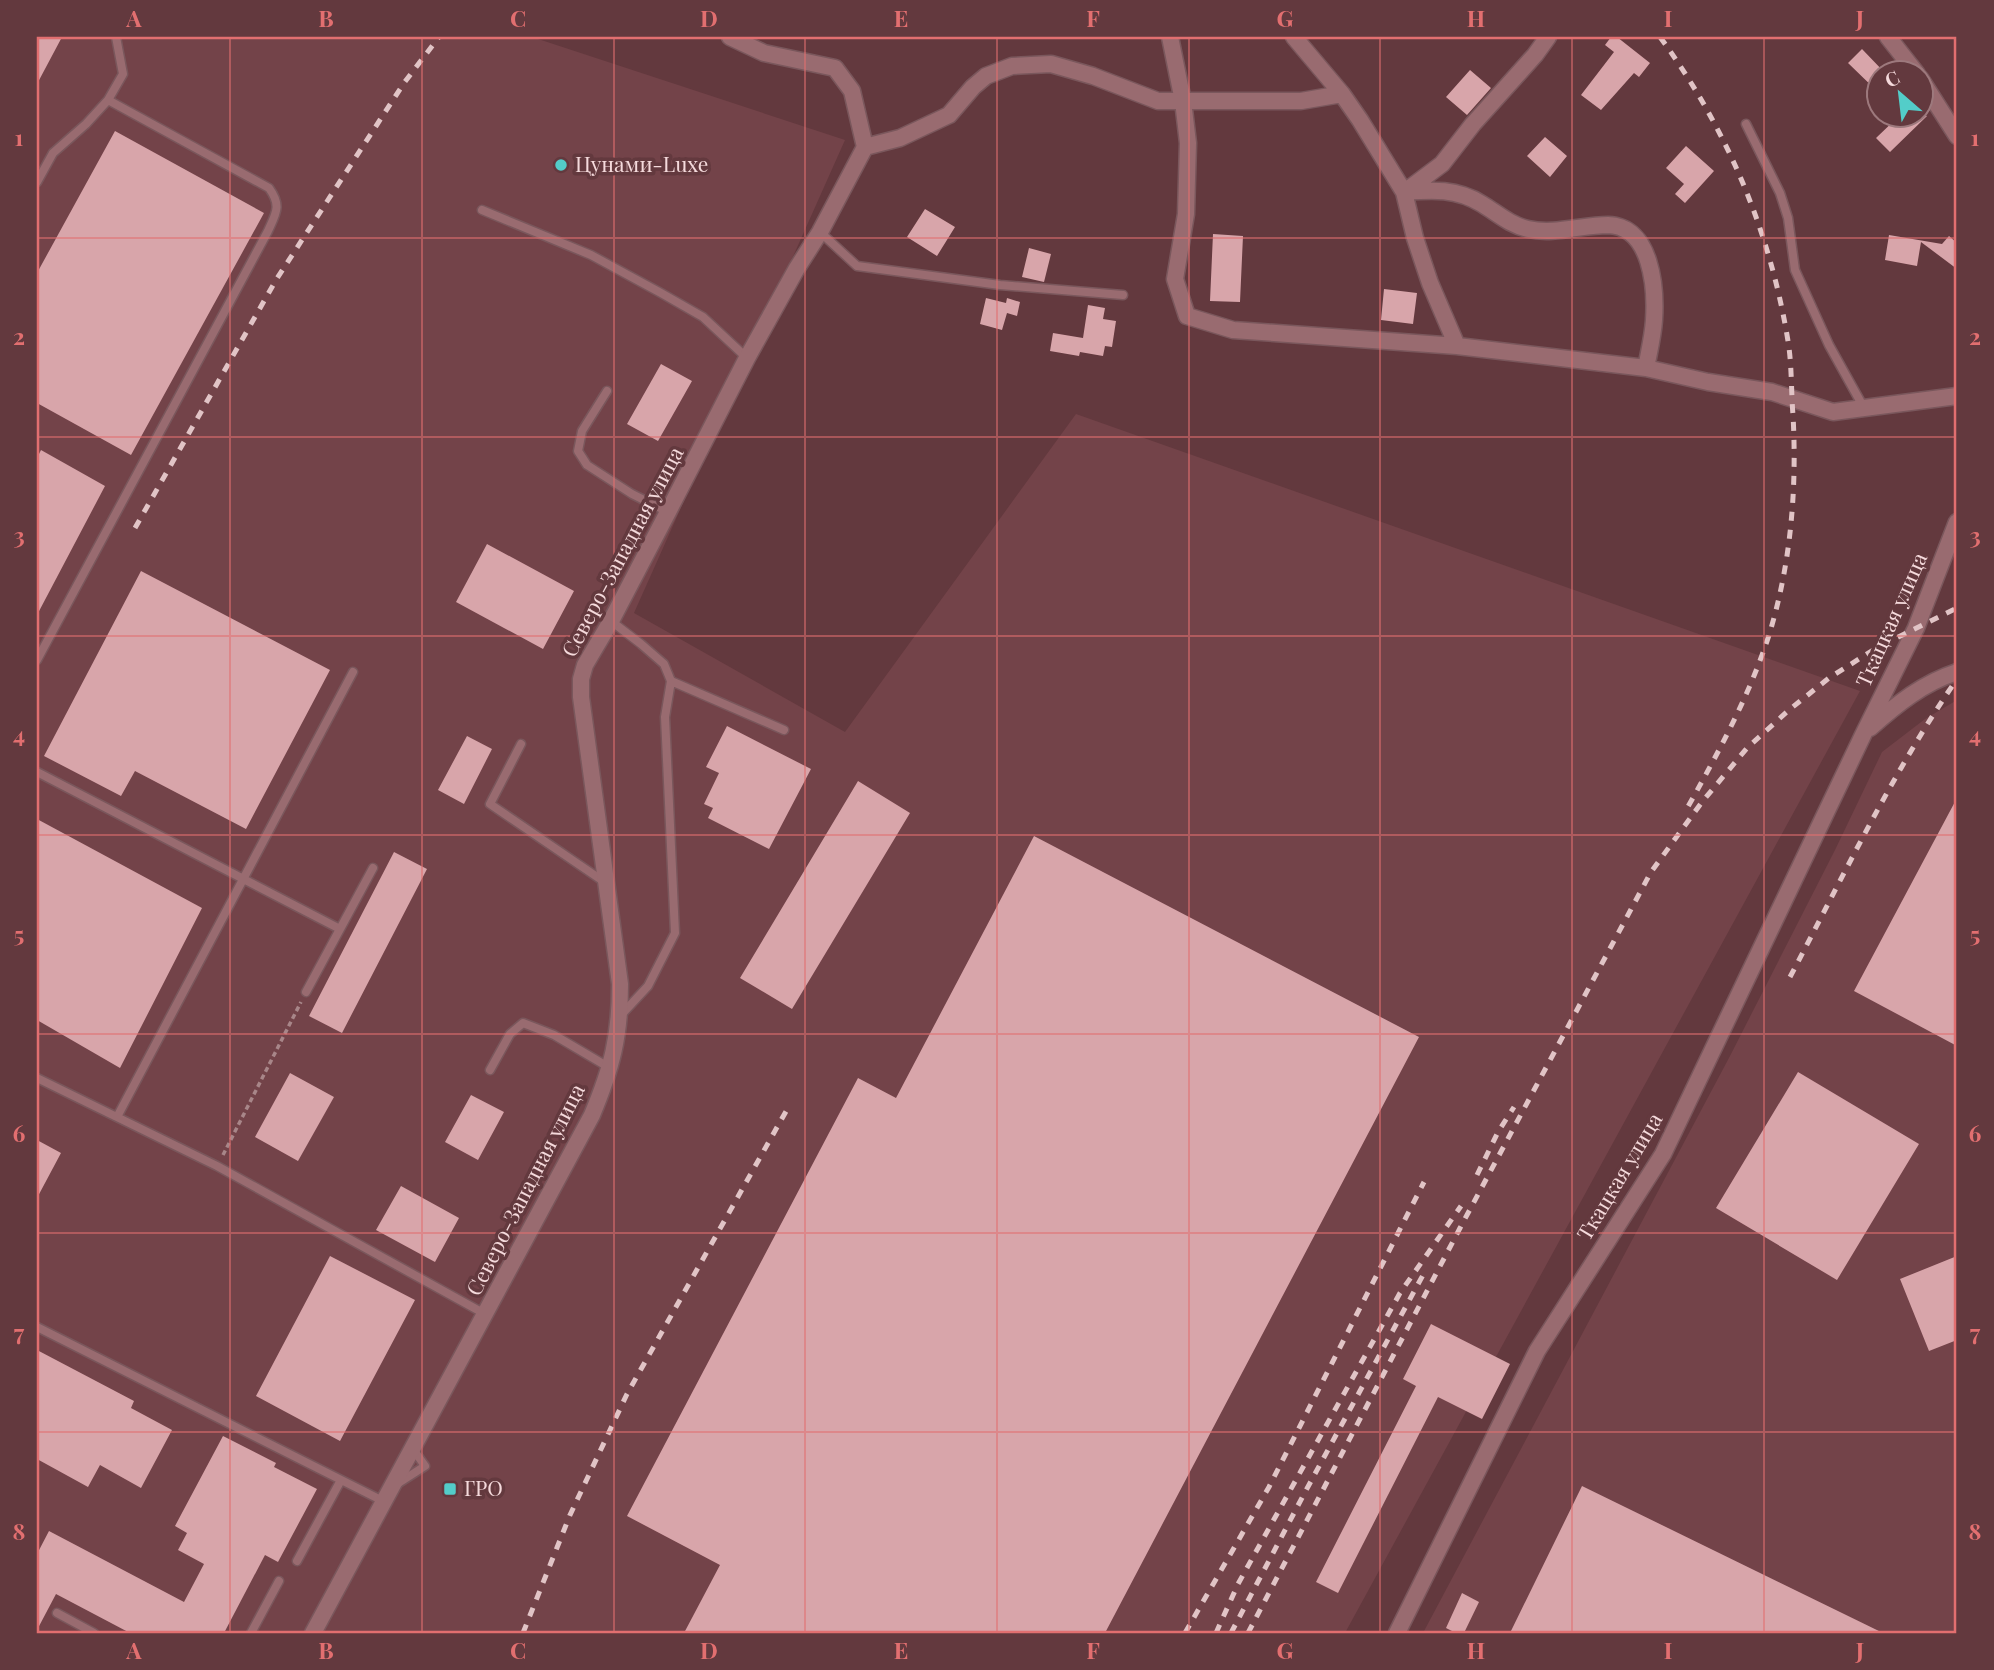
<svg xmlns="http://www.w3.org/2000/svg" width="1994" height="1670" font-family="'Playfair Display',serif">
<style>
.built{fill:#734349}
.building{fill:#d8a5aa}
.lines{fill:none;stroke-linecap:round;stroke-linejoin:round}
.lane-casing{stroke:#7a575c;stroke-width:11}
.street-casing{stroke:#7a575c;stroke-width:19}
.path{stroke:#a88689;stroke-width:3.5;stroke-dasharray:5 3.5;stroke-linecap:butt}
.lane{stroke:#996b70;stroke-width:8}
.street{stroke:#996b70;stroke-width:16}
.rail{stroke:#e1c4c6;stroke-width:5;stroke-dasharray:9 9;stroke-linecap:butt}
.grid{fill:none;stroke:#e26f70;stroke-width:2;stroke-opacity:0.55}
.poi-dot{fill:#53cdc9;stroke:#63393e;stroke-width:2.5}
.labels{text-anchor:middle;stroke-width:7;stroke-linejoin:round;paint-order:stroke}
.poi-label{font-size:21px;fill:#f5dadc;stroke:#63393e;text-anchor:start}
.street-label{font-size:21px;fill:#f5dadc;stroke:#63393e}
.neatline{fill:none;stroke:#e26f70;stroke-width:2.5}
.grid-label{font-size:23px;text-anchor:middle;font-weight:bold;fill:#e26f70}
</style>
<rect width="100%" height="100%" fill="#63393e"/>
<path class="built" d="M37 37H532L845 140 634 613 845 732 1076 414 1860 691 1345 1633H37Z
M1957 700V1633H1423L1730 1056 1835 850 1882 752 1925 719Z"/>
<path class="building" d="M37 37H62L37 84Z
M1611 37H1617L1650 63 1639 77 1634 73 1601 110 1581 95 1614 52 1605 45Z
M1862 49 1886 74H1879V93L1848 63Z
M1470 70 1491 88 1467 115 1446 97Z
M1899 116H1927L1890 152 1876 138Z
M115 131 264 213 131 455 37 403V273Z
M1545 137 1567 156 1550 177 1527 156Z
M1686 146 1714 171 1685 203 1675 194 1684 184 1666 168Z
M925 209 955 227 937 256 907 237Z
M1213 234 1243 236 1240 302 1210 301Z
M1889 235 1942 244 1949 236 1957 243V269L1921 242 1917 266 1885 260Z
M1029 248 1051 254 1044 282 1022 277Z
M1384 289 1417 293 1413 324 1381 320Z
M986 298 1006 303 1007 298 1020 302 1017 316 1007 313 1002 330 980 324Z
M1088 305 1105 308 1103 319 1116 321 1112 347 1105 346 1103 356 1080 352 1079 356 1050 351 1053 333 1083 338Z
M661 364 692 381 658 441 627 424Z
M41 450 105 486 37 615V458Z
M487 544 574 591 543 649 456 602Z
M141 571 330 670 246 829 135 771 121 796 44 756Z
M727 726 811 769 769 849 708 818 713 808 704 804 719 773 706 767Z
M467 736 492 749 464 804 438 790Z
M858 781 910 813 792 1009 740 978Z
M1957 798V1046L1854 991Z
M37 819 202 908 120 1068 37 1020Z
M1034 836 1419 1037 1105 1633H684L720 1565 627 1516 858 1078 896 1098Z
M394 852 427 869 342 1033 309 1016Z
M1798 1072 1919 1144 1837 1280 1716 1208Z
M290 1073 334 1097 298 1161 255 1137Z
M471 1095 504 1112 478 1160 445 1142Z
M37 1140 61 1153 37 1198Z
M401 1186 459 1218 435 1262 376 1230Z
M330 1256 415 1300 340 1441 256 1396Z
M1957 1256V1340L1929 1351 1900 1279Z
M1431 1324 1510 1364 1482 1419 1438 1397 1338 1593 1316 1582 1416 1386 1403 1379Z
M37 1350 134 1401 131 1408 172 1430 141 1488 100 1465 88 1487 37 1459Z
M223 1436 276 1463 274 1467 317 1489 278 1562 265 1555 224 1633H130L56 1594 37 1630V1554L49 1531 184 1602 204 1564 178 1550 187 1533 175 1526Z
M1582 1486 1883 1633H1510Z
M1462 1593 1479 1602 1464 1633H1456L1446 1628Z"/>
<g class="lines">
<g class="lane-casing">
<path id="lane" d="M1746 124 1780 193 1788 218 1795 270 1829 345 1864 408
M37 182 53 153 86 124 108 100 123 74 116 37
M482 210 591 255 661 293 703 317 747 358
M820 232 857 266 1000 285 1123 295
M607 391 582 431 578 451 587 465 632 494 668 512
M611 621 641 644 664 664 671 681 665 717 675 933 648 986 622 1014
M37 660 268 231C276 213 282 206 269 188L108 100
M671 681 784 730
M521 744 490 804 606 883
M37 772 340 929
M306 992 373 868
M490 1070 510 1034 523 1023 554 1035 610 1068
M37 1078 217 1166 485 1314
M117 1117 353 672
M37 1327 385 1502
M397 1484 425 1466 413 1449
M297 1561 341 1480
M57 1613 94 1633
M251 1633 279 1581"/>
</g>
<g class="street-casing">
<path id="street" d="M730 37 764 53 835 68 852 91 865 147
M1170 37 1183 101H1301L1342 94
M1294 37 1342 94 1360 120 1404 192 1415 238 1430 283 1457 346
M1888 37 1917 74
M1920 78 1957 136
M1406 191 1442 164 1473 124 1535 55 1548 37
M1404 192C1432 190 1456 188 1482 204 1497 213 1510 225 1528 229 1554 235 1582 225 1608 225 1652 226 1656 289 1654 320 1653 336 1649 352 1646 368
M1870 728C1897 704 1923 683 1957 672
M313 1633 592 1115C612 1067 620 1037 620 984L581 697V679L585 665 611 621 668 512 747 358 797 268 820 232 865 147 900 138 949 115 973 87 986 76 1012 66 1051 64 1093 76 1158 101H1183L1188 143 1186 214 1175 279 1187 316 1233 330 1457 346 1646 368 1708 382 1772 392 1833 412 1957 396
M1397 1633 1537 1351 1663 1154 1863 735 1916 628 1957 522"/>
</g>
<path class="path" d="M223 1155 301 1002"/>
<use href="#lane" class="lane"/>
<use href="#street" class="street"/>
<path class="rail" d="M1660 37C1726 127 1770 230 1788 341 1792 365 1791 391 1793 415 1797 488 1791 564 1769 635 1749 697 1717 755 1685 812
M135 528 276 280 404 83 439 37
M1790 977C1843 877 1892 773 1957 679
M1477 1175 1498 1132 1514 1107
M523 1633 570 1515 627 1394 789 1106
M1185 1633 1269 1487 1424 1182
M1216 1633 1238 1584 1400 1293 1461 1206
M1231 1633 1304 1494 1423 1275
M1248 1633 1460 1228 1651 872 1702 802 1747 748 1789 710 1829 678 1878 647 1957 608"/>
</g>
<path class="grid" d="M230 37V1633M422 37V1633M614 37V1633M805 37V1633M997 37V1633M1189 37V1633M1380 37V1633M1572 37V1633M1764 37V1633M37 238H1957M37 437H1957M37 636H1957M37 835H1957M37 1034H1957M37 1233H1957M37 1432H1957"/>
<g class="poi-dot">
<circle cx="561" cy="165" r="7"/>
<rect x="443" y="1482" width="14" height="14" rx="3.5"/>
</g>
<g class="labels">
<g class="poi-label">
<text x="575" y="172">Цунами-Luxe</text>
<text x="464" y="1496">ГРО</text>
</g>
<g class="street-label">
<text transform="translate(623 552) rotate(-62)" y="7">Северо-Западная улица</text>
<text transform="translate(1892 620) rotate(-66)" y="7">Ткацкая улица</text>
<text transform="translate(1620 1177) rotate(-59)" y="7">Ткацкая улица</text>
<text transform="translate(526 1190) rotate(-63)" y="7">Северо-Западная улица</text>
</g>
</g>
<rect width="1994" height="1670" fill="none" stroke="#63393e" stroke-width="77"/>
<g transform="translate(1900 94) rotate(332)"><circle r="33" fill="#63393e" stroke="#9d797d" stroke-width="2"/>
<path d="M0-5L12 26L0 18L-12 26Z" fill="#53cdc9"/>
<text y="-10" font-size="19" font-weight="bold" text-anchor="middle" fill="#f5dadc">С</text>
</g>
<rect x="38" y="38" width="1917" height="1594" class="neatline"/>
<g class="grid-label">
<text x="134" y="27">A</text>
<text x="326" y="27">B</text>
<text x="518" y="27">C</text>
<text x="709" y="27">D</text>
<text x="901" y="27">E</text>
<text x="1093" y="27">F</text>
<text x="1285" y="27">G</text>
<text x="1476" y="27">H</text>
<text x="1668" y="27">I</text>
<text x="1860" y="27">J</text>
<text x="19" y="146">1</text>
<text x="1975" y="146">1</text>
<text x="19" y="345">2</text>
<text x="1975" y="345">2</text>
<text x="19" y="544">3</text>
<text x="1975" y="544">3</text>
<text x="19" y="743">4</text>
<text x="1975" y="743">4</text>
<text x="19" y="943">5</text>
<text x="1975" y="943">5</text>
<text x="19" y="1142">6</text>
<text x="1975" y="1142">6</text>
<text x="19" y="1341">7</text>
<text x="1975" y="1341">7</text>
<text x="19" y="1540">8</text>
<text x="1975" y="1540">8</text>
<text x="134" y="1659">A</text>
<text x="326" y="1659">B</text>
<text x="518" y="1659">C</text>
<text x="709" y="1659">D</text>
<text x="901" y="1659">E</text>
<text x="1093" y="1659">F</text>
<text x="1285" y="1659">G</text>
<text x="1476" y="1659">H</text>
<text x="1668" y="1659">I</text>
<text x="1860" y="1659">J</text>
</g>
</svg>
